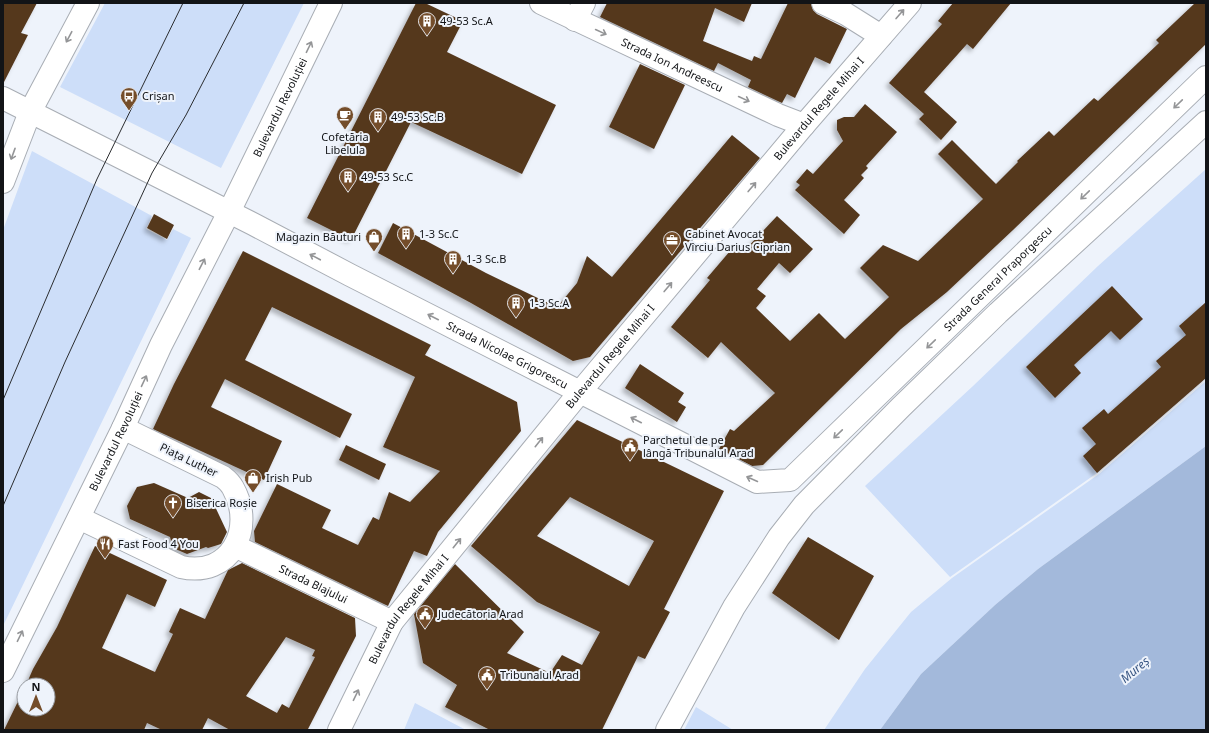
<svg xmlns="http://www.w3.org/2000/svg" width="1209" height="733" font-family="'Noto Sans',sans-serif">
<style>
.green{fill:#cddef9}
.water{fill:#a3b9db}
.building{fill:#54381f;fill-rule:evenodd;filter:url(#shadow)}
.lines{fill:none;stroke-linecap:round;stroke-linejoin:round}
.minor-casing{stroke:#a8adb4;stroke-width:24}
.major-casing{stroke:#a8adb4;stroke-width:24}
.minor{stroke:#fff;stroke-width:22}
.major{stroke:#fff;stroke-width:22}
.tram{stroke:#2a2c2f;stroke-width:1}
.oneway{stroke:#949597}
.labels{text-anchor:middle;stroke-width:4;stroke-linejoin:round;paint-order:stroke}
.poi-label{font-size:11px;fill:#121417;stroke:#eef3fb;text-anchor:start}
.street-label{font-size:11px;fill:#121417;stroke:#eef3fb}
.water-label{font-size:12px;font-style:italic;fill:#355381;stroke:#eef3fb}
</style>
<defs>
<filter id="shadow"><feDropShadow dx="-3.5" dy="3.5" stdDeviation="2" flood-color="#0004"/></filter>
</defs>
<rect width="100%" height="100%" fill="#eef3fb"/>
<path class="green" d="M105 3H304L221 168 60 87Z
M32 151 152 216 146 229 167 240 173 229 191 238 3 626V230Z
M1206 169V378L1097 473 950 577 865 486 973 386 1098 266Z
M1206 381V446L1038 569 995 605 921 674 880 730H824L865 669 911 612 952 578 1099 474Z
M415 703 466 730H404Z
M696 707 733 730H684Z"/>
<path class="water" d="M1206 446V730H880L921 674 995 605 1038 569Z"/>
<path class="building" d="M3 3H37L21 33 28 35 3 84Z
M416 3H425L463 21 447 52 556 105 522 174 411 122 351 240 307 218Z
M607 3H752L744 22 715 8 703 41 752 61 754 56 761 59 788 3H811L813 10 817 14 847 29 830 64 815 57 795 98 787 94 782 103 748 87 751 80 718 63 714 71 600 17Z
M953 3H1011L973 49 967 44 924 92 957 122 941 140 919 119 924 114 889 83 942 24 938 21Z
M1195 3H1206V44L1013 230 947 292 901 329 763 465 752 466 719 449 730 429 734 431 775 393 721 342 708 358 671 327 710 280 707 278 736 244 744 251 777 216 813 249 790 273 779 263 757 289 766 296 756 308 790 341 819 313 845 339 889 297 860 268 883 245 918 261 983 199 938 154 952 140 996 184 1018 162 1017 161 1049 131 1054 136 1094 98 1098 101 1159 43 1156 40Z
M640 64 685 85 654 149 609 127Z
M865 104 897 132 866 166 868 168 861 175 864 178 844 200 860 215 844 234 795 190 800 185 796 182 807 169 813 174 843 141 837 130V120L844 117H854Z
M732 135 760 158 590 357 573 361 471 303 378 253 393 223 486 273 544 301 558 306 577 283 587 256 612 277Z
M154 214 174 225 167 239 147 228Z
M243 251 431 345 425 355 517 402 521 431 438 532 427 556 414 551 388 606 255 542 254 531 277 484 331 510 322 528 358 545 373 517 379 520 389 492 410 502 440 471 383 447 415 377 272 307 245 360 352 414 340 438 225 379 211 407 282 441 264 480 153 429 174 384Z
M1112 286 1143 319 1120 340 1111 331 1074 365 1081 373 1055 398 1026 367Z
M1206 302V378L1097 473 1083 456 1096 444 1082 428 1104 409 1108 414 1161 367 1156 361 1186 335 1179 326Z
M640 364 684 393 678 402 686 407 677 422 625 388Z
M577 420 724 491 664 609 670 612 645 659 638 656 602 730H490L445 707 457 685 423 663 414 614 455 564 524 632 507 653 550 673 562 655 582 665 600 632 537 602 471 546ZM570 497 654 541 629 586 537 536Z
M346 445 386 464 379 480 339 460Z
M154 483 188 498 199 492 211 498 227 532 221 544 208 548 206 547 187 554 173 548 170 537 130 519 127 506 137 487Z
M808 537 874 576 839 640 772 593Z
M95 546 167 580 155 607 127 594 102 648 155 672 173 634 169 632 180 608 205 619 228 570 242 563 355 618 356 636 308 729 310 730H230L208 718 202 730H162L147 723 144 730H4L24 689V709H48V685H26L33 669 57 627ZM286 637 315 650 312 656 315 657 289 708 282 704 277 713 246 696Z"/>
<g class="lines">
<g class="minor-casing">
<g id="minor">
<path id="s1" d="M541 3 778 115 804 125"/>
<path d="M823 3 846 14 881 36"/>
<path d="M575 20 584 3"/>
<path id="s2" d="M580 392 757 482 790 480 1206 77"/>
<path d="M79 518 181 567C230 578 256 529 233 488 231 484 227 480 223 477L123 428"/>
<path id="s3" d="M235 546 392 622"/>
<path d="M667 730 734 607 779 537 804 505 901 407 998 313 1206 122"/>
</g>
</g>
<g class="major-casing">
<g id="major">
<path id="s4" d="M3 98 253 224 350 275 580 392"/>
<path d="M3 182 30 112 88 3"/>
<path id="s5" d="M3 671 123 428 161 345 229 212 331 3"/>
<path id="s6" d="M339 730 392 622 580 392 804 125 910 3"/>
</g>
</g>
<use href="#minor" class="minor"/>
<use href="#major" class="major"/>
<path class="tram" d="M3 400 97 179 183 3
M3 506 65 362 152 173 186 115 244 3"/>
</g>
<defs><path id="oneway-shaft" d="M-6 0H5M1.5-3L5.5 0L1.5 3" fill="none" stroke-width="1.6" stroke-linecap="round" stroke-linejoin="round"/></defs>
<g class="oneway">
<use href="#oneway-shaft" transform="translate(900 14) rotate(-49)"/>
<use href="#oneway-shaft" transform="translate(601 32) rotate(25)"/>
<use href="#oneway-shaft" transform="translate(69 37) rotate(118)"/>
<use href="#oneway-shaft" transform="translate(309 47) rotate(-64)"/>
<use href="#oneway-shaft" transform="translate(744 99) rotate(25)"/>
<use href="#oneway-shaft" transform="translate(1178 104) rotate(136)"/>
<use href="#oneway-shaft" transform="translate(13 154) rotate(110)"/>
<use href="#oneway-shaft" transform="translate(752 187) rotate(-50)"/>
<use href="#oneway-shaft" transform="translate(1085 195) rotate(136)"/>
<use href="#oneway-shaft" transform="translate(315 257) rotate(-152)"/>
<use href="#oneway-shaft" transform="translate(202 264) rotate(-63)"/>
<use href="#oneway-shaft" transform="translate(668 287) rotate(-50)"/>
<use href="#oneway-shaft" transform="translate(433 317) rotate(-153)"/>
<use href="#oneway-shaft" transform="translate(931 344) rotate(136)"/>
<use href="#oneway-shaft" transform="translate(144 381) rotate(-65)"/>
<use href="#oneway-shaft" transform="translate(636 420) rotate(-153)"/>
<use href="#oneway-shaft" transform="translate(838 434) rotate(136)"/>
<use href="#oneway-shaft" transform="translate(539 442) rotate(-51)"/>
<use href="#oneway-shaft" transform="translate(752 479) rotate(-156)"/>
<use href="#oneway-shaft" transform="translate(457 543) rotate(-51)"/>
<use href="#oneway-shaft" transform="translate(20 636) rotate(-64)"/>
<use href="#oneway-shaft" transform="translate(356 695) rotate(-64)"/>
</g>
<defs>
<g id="building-pin" transform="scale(0.9)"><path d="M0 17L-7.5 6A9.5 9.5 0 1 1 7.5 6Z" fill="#744d2a" stroke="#eef3fb"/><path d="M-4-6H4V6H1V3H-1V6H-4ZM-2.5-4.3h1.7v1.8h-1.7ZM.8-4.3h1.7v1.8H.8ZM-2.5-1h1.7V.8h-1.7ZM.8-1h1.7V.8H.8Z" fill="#fff"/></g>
<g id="bus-pin" transform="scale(0.9)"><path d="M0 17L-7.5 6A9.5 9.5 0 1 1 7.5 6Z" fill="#744d2a" stroke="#eef3fb"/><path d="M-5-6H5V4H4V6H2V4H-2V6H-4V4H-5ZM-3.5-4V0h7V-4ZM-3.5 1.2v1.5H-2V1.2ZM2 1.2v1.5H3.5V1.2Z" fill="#fff"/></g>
<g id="cafe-pin" transform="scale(0.9)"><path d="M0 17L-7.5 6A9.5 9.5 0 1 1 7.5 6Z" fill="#744d2a" stroke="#eef3fb"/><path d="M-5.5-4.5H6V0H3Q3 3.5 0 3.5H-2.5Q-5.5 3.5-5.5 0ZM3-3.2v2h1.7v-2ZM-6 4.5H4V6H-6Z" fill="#fff"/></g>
<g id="shop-pin" transform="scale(0.9)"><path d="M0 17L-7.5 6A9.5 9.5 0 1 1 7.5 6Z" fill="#744d2a" stroke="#eef3fb"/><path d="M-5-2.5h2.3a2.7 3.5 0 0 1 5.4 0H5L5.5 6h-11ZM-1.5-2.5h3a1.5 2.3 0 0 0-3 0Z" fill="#fff"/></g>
<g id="office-pin" transform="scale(0.9)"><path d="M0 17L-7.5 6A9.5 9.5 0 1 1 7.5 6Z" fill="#744d2a" stroke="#eef3fb"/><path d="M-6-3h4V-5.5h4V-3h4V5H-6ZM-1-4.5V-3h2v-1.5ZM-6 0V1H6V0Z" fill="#fff"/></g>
<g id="civic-pin" transform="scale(0.9)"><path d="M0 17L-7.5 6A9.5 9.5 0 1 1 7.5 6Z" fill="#744d2a" stroke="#eef3fb"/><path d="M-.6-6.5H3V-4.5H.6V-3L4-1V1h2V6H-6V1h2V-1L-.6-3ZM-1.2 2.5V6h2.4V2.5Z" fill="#fff"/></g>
<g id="church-pin" transform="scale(0.9)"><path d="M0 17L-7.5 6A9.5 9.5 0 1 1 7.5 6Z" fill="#744d2a" stroke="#eef3fb"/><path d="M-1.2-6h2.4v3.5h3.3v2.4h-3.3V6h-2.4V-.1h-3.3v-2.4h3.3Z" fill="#fff"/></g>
<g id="restaurant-pin" transform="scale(0.9)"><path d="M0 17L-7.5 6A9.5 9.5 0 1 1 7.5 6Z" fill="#744d2a" stroke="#eef3fb"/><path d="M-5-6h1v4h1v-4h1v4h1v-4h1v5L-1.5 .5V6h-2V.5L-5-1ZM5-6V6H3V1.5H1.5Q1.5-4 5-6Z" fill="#fff"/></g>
</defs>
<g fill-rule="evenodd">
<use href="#building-pin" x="427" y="21"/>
<use href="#bus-pin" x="129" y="96"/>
<use href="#cafe-pin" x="345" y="115"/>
<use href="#building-pin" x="378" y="117"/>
<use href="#building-pin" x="348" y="177"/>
<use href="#building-pin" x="406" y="234"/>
<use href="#shop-pin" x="374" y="237"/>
<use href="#office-pin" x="672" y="240"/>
<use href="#building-pin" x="453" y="259"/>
<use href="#building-pin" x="516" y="303"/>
<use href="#civic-pin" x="630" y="446"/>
<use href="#shop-pin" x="253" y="478"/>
<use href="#church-pin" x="173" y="503"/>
<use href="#restaurant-pin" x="105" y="544"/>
<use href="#civic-pin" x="425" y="614"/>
<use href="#civic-pin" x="487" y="675"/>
</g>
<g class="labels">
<g class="poi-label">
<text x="440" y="25">49-53 Sc.A</text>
<text x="142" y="100">Crișan</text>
<text x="391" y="121">49-53 Sc.B</text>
<text x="345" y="141" text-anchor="middle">Cofetăria<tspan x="345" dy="13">Libelula</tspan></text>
<text x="361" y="181">49-53 Sc.C</text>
<text x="419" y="238">1-3 Sc.C</text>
<text x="685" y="238">Cabinet Avocat<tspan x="685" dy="13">Vîrciu Darius Ciprian</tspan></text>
<text x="361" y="241" text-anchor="end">Magazin Băuturi</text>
<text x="466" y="263">1-3 Sc.B</text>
<text x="529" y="307">1-3 Sc.A</text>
<text x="643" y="444">Parchetul de pe<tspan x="643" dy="13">lângă Tribunalul Arad</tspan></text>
<text x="266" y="482">Irish Pub</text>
<text x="186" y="507">Biserica Roșie</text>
<text x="118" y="548">Fast Food 4 You</text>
<text x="438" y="618">Judecătoria Arad</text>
<text x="500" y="679">Tribunalul Arad</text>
</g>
<g class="street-label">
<text dy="4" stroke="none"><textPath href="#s1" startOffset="145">Strada Ion Andreescu</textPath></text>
<text dy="4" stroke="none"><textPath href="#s5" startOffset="628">Bulevardul Revoluției</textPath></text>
<text dy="4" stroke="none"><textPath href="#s6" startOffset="788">Bulevardul Regele Mihai I</textPath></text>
<text dy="4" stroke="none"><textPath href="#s2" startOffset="521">Strada General Praporgescu</textPath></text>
<text dy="4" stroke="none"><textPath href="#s4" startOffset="566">Strada Nicolae Grigorescu</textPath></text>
<text dy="4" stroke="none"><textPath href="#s6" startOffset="464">Bulevardul Regele Mihai I</textPath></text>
<text dy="4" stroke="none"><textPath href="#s5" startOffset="256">Bulevardul Revoluției</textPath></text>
<text transform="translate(189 460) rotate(26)" y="4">Piața Luther</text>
<text dy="4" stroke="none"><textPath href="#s3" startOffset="87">Strada Blajului</textPath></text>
<text dy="4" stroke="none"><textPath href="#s6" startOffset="140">Bulevardul Regele Mihai I</textPath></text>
</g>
<g class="water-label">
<text transform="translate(1135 670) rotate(-40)" y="4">Mureș</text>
</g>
</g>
<rect width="1209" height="733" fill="none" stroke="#121417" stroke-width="8"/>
<g transform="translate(36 697)"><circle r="19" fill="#eef3fb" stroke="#969aa0"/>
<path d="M0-3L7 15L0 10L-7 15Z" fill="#744d2a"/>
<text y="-6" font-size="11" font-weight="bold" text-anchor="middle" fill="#121417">N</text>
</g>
</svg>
